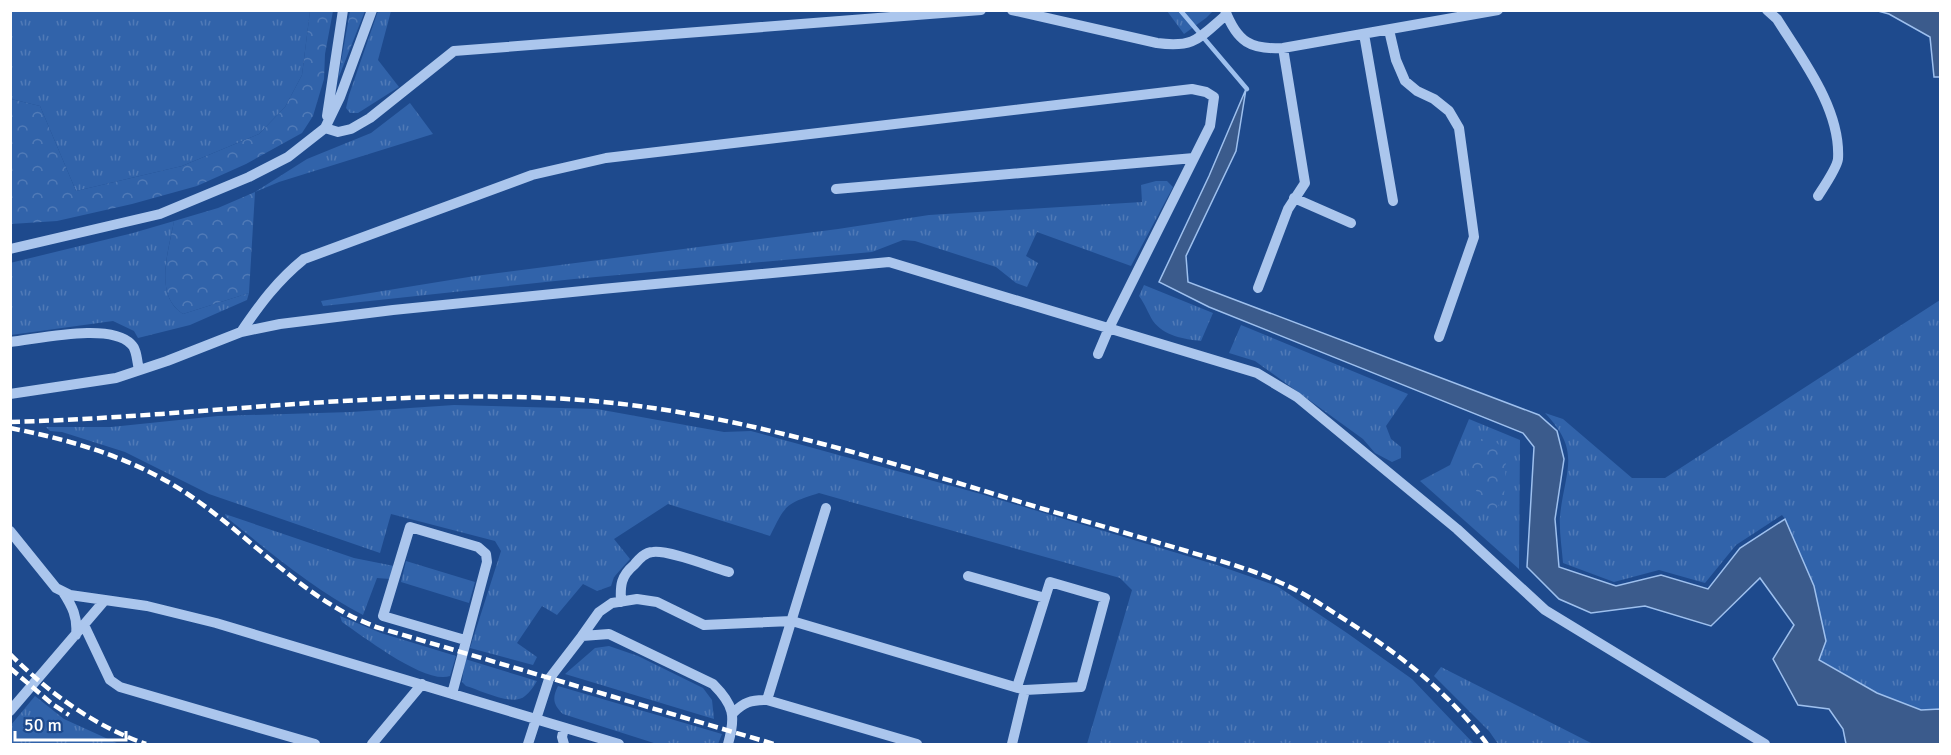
<svg xmlns="http://www.w3.org/2000/svg" width="1951" height="755" font-family="Signika,sans-serif">
<style>
.grass{fill:url(#grass-tufts)}
.forest{fill:url(#forest-crowns)}
.water{fill:#3b5b8c;stroke:#9ec0ee;stroke-width:1.5}
.lines{fill:none;stroke-linecap:round;stroke-linejoin:round}
.stream{stroke:#9ec0ee;stroke-width:4.5}
.minor{stroke:#abc6ed;stroke-width:10}
.rail{stroke:#fff;stroke-width:4.5;stroke-dasharray:10 4.5;stroke-linecap:butt}
</style>
<defs>
<pattern id="grass-tufts" width="24" height="20" patternUnits="userSpaceOnUse" patternTransform="scale(1.5)"><rect width="24" height="20" fill="#3163aa"/><path d="M3 7l-1-3M5 7V3M7 7l1-3M15 17l-1-3M17 17v-4M19 17l1-3" fill="none" stroke="#507ab7"/></pattern>
<pattern id="forest-crowns" width="20" height="18" patternUnits="userSpaceOnUse" patternTransform="scale(1.5)"><rect width="20" height="18" fill="#3163aa"/><path d="M2 6a3 3 0 1 1 6 0M12 15a3 3 0 1 1 6 0" fill="none" stroke="#507ab7"/></pattern>
</defs>
<rect width="100%" height="100%" fill="#1e4a8d"/>
<path class="grass" d="M11 11H310L302 75 285 107 259 134 182 166 76 191 40 106 11 99Z
M378 11H391L378 60 399 87 358 113H350L346 108 349 95Z
M1167 11H1213L1206 18 1184 34Z
M410 103 433 134 279 182 255 192 307 159 371 133Z
M1156 181H1167L1173 187 1131 266 1037 232 1026 256 1038 263 1027 287 1016 283 996 267 915 241 903 240 872 252 574 279 323 306 321 301 475 276 838 229 929 215 1142 202 1141 185Z
M174 221C169 249 153 295 183 314L249 293 247 300 190 325 138 338 134 331 113 321 11 335 10 263 133 233Z
M1144 285 1213 313 1201 341C1184 339 1164 336 1153 321 1148 313 1145 304 1139 296Z
M1940 300V709L1921 710 1877 693 1819 660 1785 519 1782 515 1736 545 1705 583 1659 570 1614 582 1563 563C1562 548 1559 531 1560 516 1565 469 1582 452 1545 413L1563 419 1632 478H1665Z
M1241 325 1408 394 1386 426 1391 439 1401 447V458L1392 462 1375 453 1363 439 1255 361 1229 353Z
M454 405 597 409 724 432 751 431 981 494 1217 565 1277 586 1347 633 1412 679 1474 744H1087L1132 590 1120 578 819 493C785 504 786 504 770 536L668 504 614 539 630 559 614 577 611 586 597 591 583 584 557 615 542 606 517 643 537 657 533 665 470 648 501 551 495 541 391 514 380 553 209 494 125 452 62 432 50 431 46 427H111L218 416 351 412Z
M1469 419 1520 440 1519 569 1420 481 1450 465Z
M225 514 354 558 394 566 390 579 377 578 363 615C313 589 270 552 226 517Z
M406 561 475 582 469 603 401 582Z
M340 616 381 633 456 656 450 676C426 685 364 637 342 622Z
M609 646 638 656 703 688 712 700 714 719 565 674 595 648Z
M465 659 537 681C534 686 530 692 525 696 513 707 480 690 466 686L462 682Z
M1441 667 1593 744H1498L1489 731 1434 676Z
M558 686 722 734 718 744H657L563 714C553 705 552 698 558 686Z
M35 696 64 719 119 744H11V725Z"/>
<path class="forest" d="M310 11H333L325 54 324 79 313 116 302 133 246 164 197 186 132 204 57 221 11 224V99L40 106 76 191 182 166 259 134 285 107 302 75Z
M350 11H365L338 79Z
M255 192 249 293 183 314C153 295 169 250 174 221L218 208Z
M1479 439H1492L1503 448 1506 459 1504 498 1494 511 1485 509C1473 478 1456 471 1479 439Z"/>
<path class="water" d="M1878 11H1940V77H1934L1930 37 1889 14Z
M1246 89 1236 151 1186 256 1188 282 1539 415 1557 431 1564 459 1555 519 1559 567 1616 586 1661 575 1708 589 1740 548 1785 519 1814 586 1826 641 1819 660 1877 693 1921 710 1940 709V744H1846L1843 729 1829 709 1798 705 1773 659 1794 625 1760 578 1711 626 1645 606 1591 613 1559 599 1527 567 1534 447 1523 433 1209 307 1159 282 1209 176Z"/>
<g class="lines">
<path class="stream" d="M1180 10 1247 89"/>
<path class="minor" d="M1012 10 1157 43C1195 48 1199 38 1226 15
M1225 10C1237 42 1251 50 1283 48L1498 10
M1767 10 1777 19C1802 59 1841 109 1838 159 1837 168 1823 188 1818 196
M1389 30 1396 60 1405 81 1417 91 1434 99 1449 111 1459 128 1474 237 1439 337
M1364 34 1393 201
M327 116 343 10
M325 128 338 132 351 129 370 118 454 51 981 10
M836 189 1194 158
M1294 198 1351 223
M10 249 160 214 249 177 288 157 325 128 340 97 372 10
M1258 288 1288 209 1305 183 1283 48
M241 332C260 304 277 281 304 259L532 175 606 158 1192 89 1206 92 1214 97 1210 126 1109 328 1098 354
M10 342C39 339 110 322 131 344 137 349 137 362 139 370
M10 394 116 378 167 361 241 332 280 324 393 310 602 289 889 262 1257 373 1297 397 1457 529 1545 610 1765 744
M826 508 767 700 917 744
M10 531 56 588 70 595 105 600
M968 576 1045 598
M63 592C72 606 78 617 76 635
M621 602C620 585 621 576 634 565 639 559 645 552 653 552 670 550 711 567 729 572
M84 625 110 680 120 687 315 744
M582 636 599 612 612 603 637 599 657 602 704 625 792 621 1025 690 1012 744
M1017 687 1050 582 1105 598 1081 687 1025 690
M452 694 487 562 486 554 478 547 410 527 383 616 465 640
M10 711 105 600 147 606 216 623 619 744
M733 713C744 702 751 700 767 700
M372 744 422 684
M528 744 549 679 582 636 609 634 713 684C734 705 736 716 728 744
M564 744 562 737 564 728"/>
<path class="rail" d="M10 422C196 417 381 388 567 399 732 409 890 463 1047 510 1095 524 1143 538 1190 552 1220 561 1251 569 1279 582 1303 592 1325 607 1347 621 1402 656 1448 692 1487 744
M10 428C72 440 133 458 186 493 242 530 288 582 347 614 356 619 367 623 376 627L774 744
M10 654C49 693 94 726 146 744
M10 668 51 703 69 715"/>
</g>
<rect width="1951" height="755" fill="none" stroke="#ffffff" stroke-width="24"/>
<path d="M15 731v9h111v-9" fill="none" stroke="#ffffff" stroke-width="3"/>
<text x="24" y="731" font-size="18" fill="#ffffff" stroke="#1e4a8d" stroke-width="4.5" paint-order="stroke">50 m</text>
</svg>
